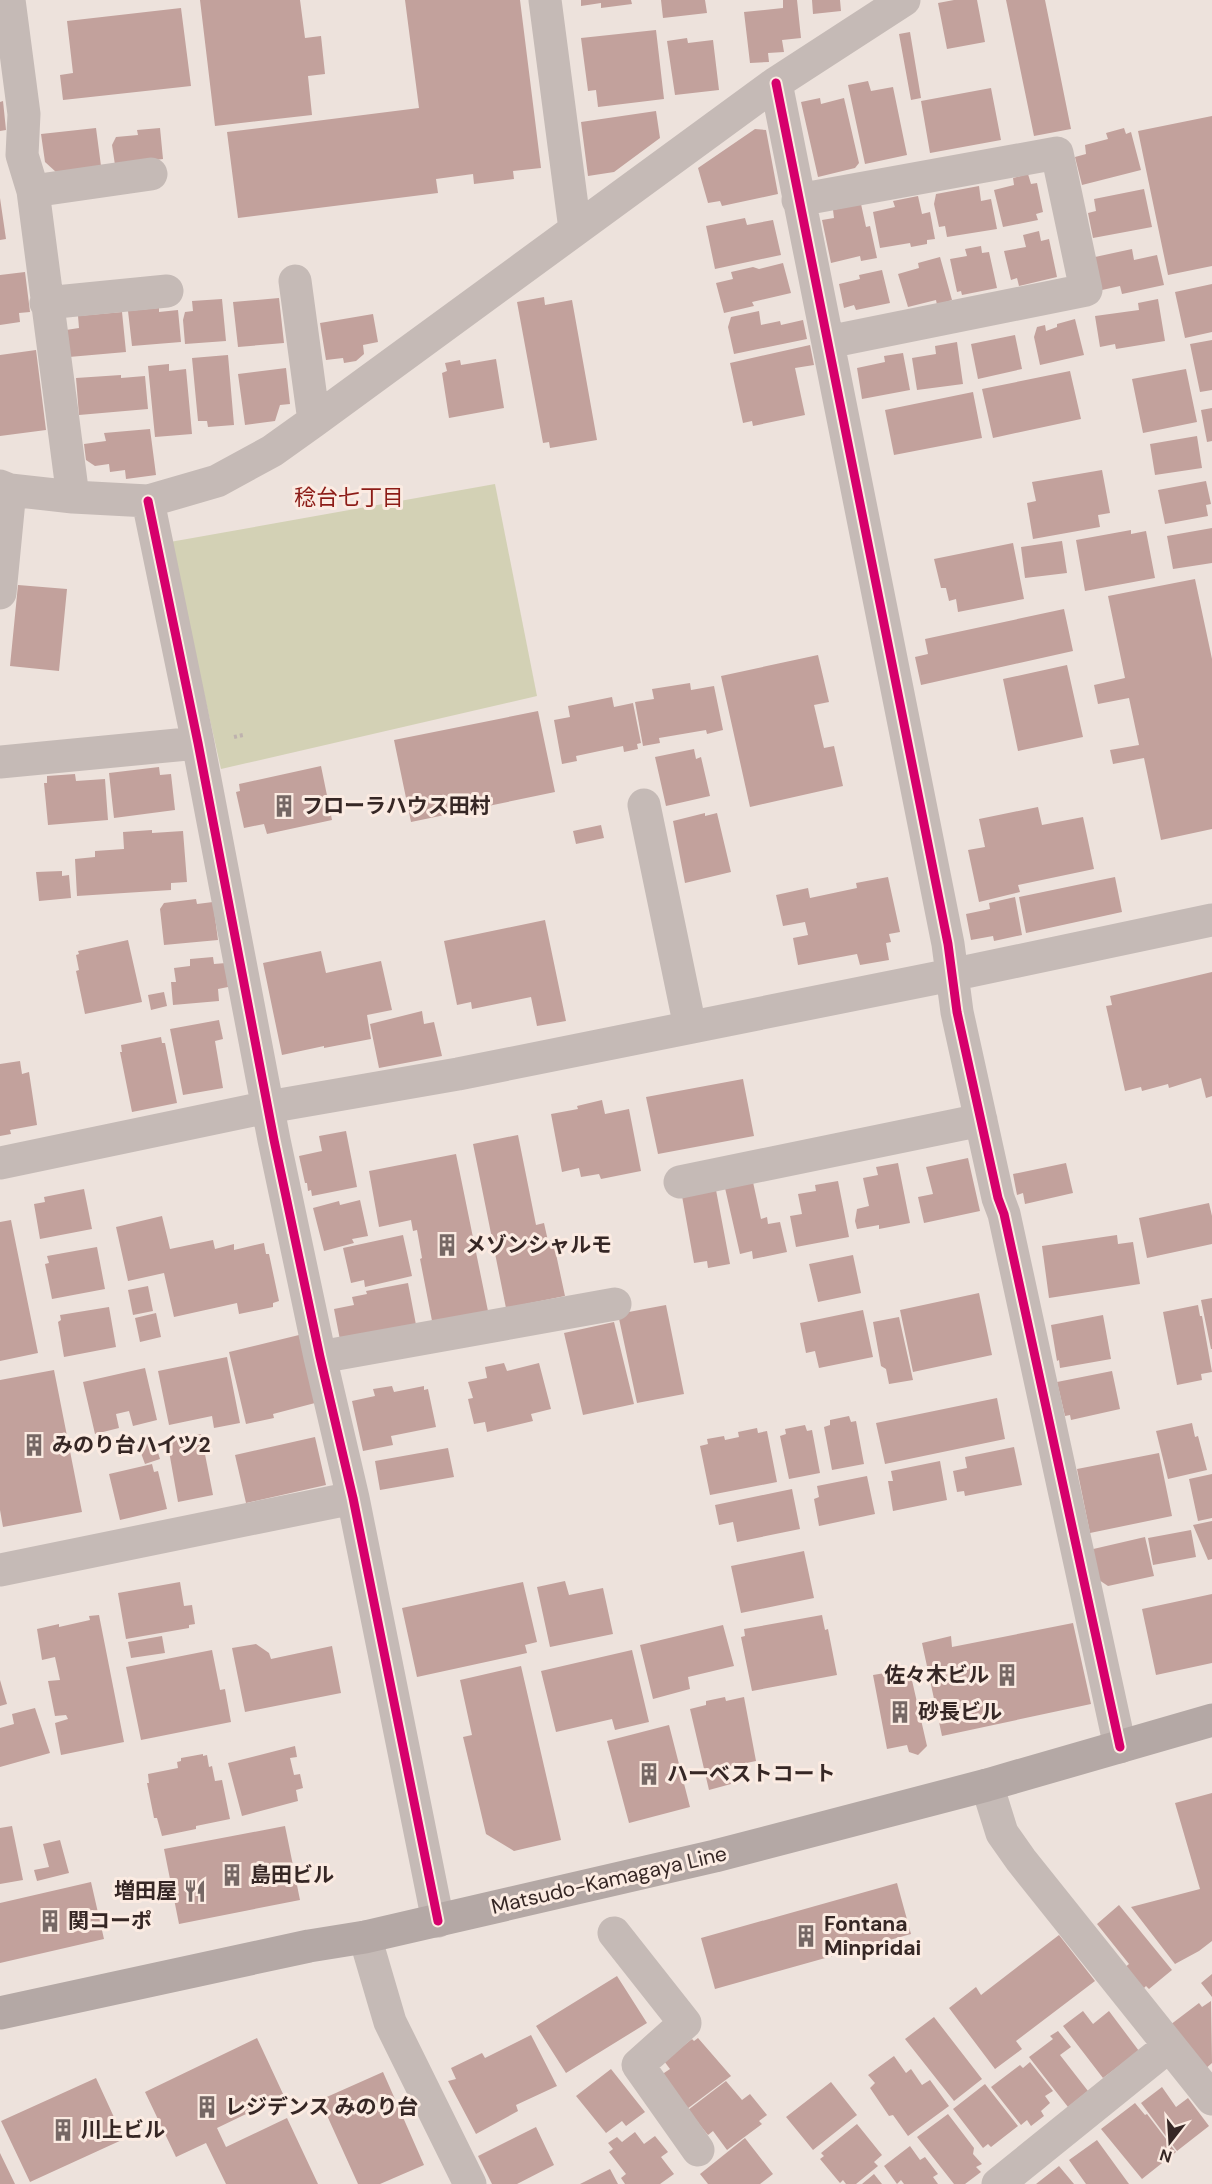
<svg xmlns="http://www.w3.org/2000/svg" width="1212" height="2184" font-family="'DM Sans','Noto Sans JP',sans-serif">
<style>
.green{fill:#d3d1b5}
.building{fill:#c2a19c}
.lines{fill:none;stroke-linecap:round;stroke-linejoin:round}
.path{stroke:#beb2ae;stroke-width:4;stroke-dasharray:3 3;stroke-linecap:butt}
.minor{stroke:#c5bab6;stroke-width:33}
.major{stroke:#b4a8a5;stroke-width:33}
.cycleway-casing{stroke:#fbebe2;stroke-width:13}
.cycleway{stroke:#d6006c;stroke-width:9}
.labels{text-anchor:middle;stroke-width:6;stroke-linejoin:round;paint-order:stroke}
.poi-label{font-size:21px;font-weight:bold;fill:#362725;stroke:#fbebe2;text-anchor:start}
.street-label{font-size:21px;fill:#362725;stroke:#fbebe2}
.neighbourhood-label{font-size:22px;fill:#8c1b16;stroke:#fbebe2}
</style>
<rect width="100%" height="100%" fill="#ede2dc"/>
<path class="green" d="M495 484 537 696 221 769 170 542Z"/>
<path class="building" d="M200 0H300L305 38 321 36 325 74 308 76 312 115 215 126Z
M405 0H520L541 168 513 171 514 179 474 184 473 174 436 179 438 193 238 218 227 132 419 108Z
M581 0H631L632 4 601 8V3L581 6Z
M661 0H705L707 13 663 18Z
M783 0H797L801 38 782 40 784 52 768 53 769 62 750 63 744 12 783 8Z
M812 0H840L841 11 813 14Z
M954 0H977L985 42 947 49 938 3Z
M1006 0H1045L1071 129 1034 136Z
M181 8 191 86 63 100 60 75 73 73 67 21Z
M656 30 664 99 598 107 596 90 588 91 581 38Z
M910 32 921 98 911 100 899 34Z
M687 38 688 43 713 40 719 90 675 95 667 41Z
M868 81 871 91 893 87 907 155 865 164 848 85Z
M991 88 1001 140 930 153 921 101Z
M820 98 821 104 844 98 859 163 855 168 818 177 801 102Z
M3 101 6 130 0 131V102Z
M656 111 660 138 614 172 588 176 581 122Z
M1212 116V266L1168 275 1138 131Z
M96 128 101 166 56 172 45 162 41 134Z
M160 128 163 159 115 165 112 145 116 137 138 135 137 130Z
M1124 128 1126 134 1131 132 1141 170 1082 185 1075 157 1086 154 1085 145 1108 139 1106 133Z
M755 129 766 130 778 194 722 206 720 201 708 203 698 168Z
M1028 174 1031 184 1037 183 1043 212 1036 214 1038 220 1003 227 994 190 1014 185 1013 178Z
M979 186 981 201 991 199 997 229 947 237 945 226 939 227 934 204 936 194Z
M1144 189 1152 227 1093 238 1088 213 1096 211 1094 199Z
M918 196 922 214 930 212 935 239 927 240V244L911 247 910 243 880 248 873 212 895 207 893 201Z
M0 198 6 239 0 240Z
M861 204 866 227 870 226 877 258 861 261 860 256 831 263 822 220 834 218 833 210Z
M745 218 747 225 773 220 781 255 715 269 706 226Z
M1039 231 1041 241 1049 239 1057 277 1019 286 1017 278 1011 280 1004 251 1026 247 1023 235Z
M981 246 982 253 989 252 997 288 962 295 961 291 957 292 950 259 967 256 965 249Z
M1132 249 1134 260 1157 255 1164 285 1122 294 1120 286 1102 290 1095 257Z
M940 257 952 300 937 305 936 300 908 307 898 274 919 268 918 263Z
M783 263 791 293 752 302 754 306 724 313 716 283 733 279 731 272 753 267 759 269Z
M882 270 890 303 856 310 854 305 844 308 839 284 860 279 859 275Z
M25 272 30 312 19 313 20 322 0 325V275Z
M1212 284V332L1185 338 1175 292Z
M544 297 545 305 572 300 597 440 550 448 549 442 543 443 517 302Z
M279 298 284 343 238 347 233 302Z
M222 299 226 341 185 344 183 320 185 312 193 311 192 301Z
M1158 299 1165 341 1116 349 1115 344 1100 347 1095 316 1139 310 1138 303Z
M159 308V312L178 310 181 342 132 346 128 311Z
M759 311 761 325 780 321 781 325 803 320 807 339 734 354 728 327 731 317Z
M122 312 126 352 69 357 66 330 79 328 78 316Z
M373 314 378 342 363 345 364 354 356 361 344 363 343 358 326 360 320 323Z
M1075 319 1084 355 1040 365 1034 337 1037 327 1045 325 1046 331 1057 327V324Z
M1015 335 1022 369 978 379 971 344Z
M1212 340V390L1200 392 1190 344Z
M957 342 963 384 917 390 912 358 936 354 935 346Z
M810 345 814 365 795 368 805 415 753 426 752 421 743 423 730 363Z
M36 350 46 430 0 436V355Z
M903 353 910 390 862 399 857 368 885 362 884 356Z
M228 355 234 425 208 427 207 421H198L192 358Z
M496 359 504 408 449 418 442 373 447 371 445 363 460 360 461 365Z
M169 364V371L186 369 192 434 155 437 148 366Z
M286 368 290 404 280 405 275 421 245 425 238 374Z
M1186 369 1197 422 1143 433 1132 379Z
M1070 371 1081 419 993 438 982 389Z
M121 375V378L145 376 148 409 79 415 76 378Z
M973 392 982 438 894 455 885 410Z
M1212 408V441L1207 442 1201 410Z
M150 429 156 475 126 479 125 470 110 472 109 464 95 466 86 460 84 444 106 441 104 433Z
M1197 436 1202 468 1155 475 1150 444Z
M1102 470 1110 513 1098 515 1100 527 1033 539 1027 503 1036 501 1032 482Z
M1206 481 1211 504 1206 505 1208 516 1165 524 1158 490Z
M1212 528V563L1173 569 1167 536Z
M1131 530V534L1146 531 1155 578 1085 591 1076 540Z
M1062 541 1067 573 1025 578 1021 547Z
M1013 543 1024 599 958 612 956 599 949 601 946 588H941L934 559Z
M1195 579 1212 659V829L1161 840 1144 758 1113 764 1110 750 1139 745 1129 698 1098 704 1094 685 1125 678 1108 596Z
M18 585 67 589 59 671 10 666Z
M1064 609 1073 651 921 685 915 657 928 654 925 639Z
M818 655 829 702 814 705 824 748 834 746 843 786 750 807 721 676Z
M1067 665 1083 737 1018 751 1003 679Z
M690 683 691 690 714 686 723 730 707 734 706 730 659 738 660 743 643 746 635 702 654 699 652 689Z
M612 697 614 707 633 703 641 743 637 744 638 749 624 752 623 746 576 756 577 761 562 764 554 720 570 717 568 706Z
M538 711 555 792 411 822 394 740Z
M694 749 696 759 701 757 710 796 666 806 655 757Z
M321 766 332 820 267 834 264 824 244 828 236 792 240 791 239 784Z
M159 767 160 775 171 774 175 810 114 818 109 773Z
M75 774 76 781 105 779 108 820 48 825 44 783H47V776Z
M1038 807 1042 825 1083 817 1094 869 1018 885 1020 892 979 902 968 850 985 847 979 819Z
M705 813V816L717 813 731 872 685 883 673 821Z
M601 825 604 838 576 844 573 831Z
M152 830V833L183 831 187 882 171 883V890L77 896 75 859 95 857V851L124 849 123 832Z
M62 871V876L69 875 71 898 39 901 36 872Z
M888 877 900 932 889 934 891 942 886 943 889 960 860 965 857 954 798 965 793 938 808 935 805 922 783 926 776 895 808 888 810 898 857 888 856 883Z
M1115 877 1122 912 1026 933 1019 897Z
M1015 897 1022 935 994 941 993 936 971 940 966 914 990 909 989 903Z
M196 899 197 904 213 902 218 940 164 945 160 909 164 903Z
M545 920 566 1021 537 1026 531 997 472 1009 471 1002 457 1005 444 941Z
M128 940 142 1002 85 1014 76 971 79 970 76 955 79 954 78 951Z
M321 951 326 973 381 961 392 1010 367 1015 371 1039 324 1048V1046L282 1055 263 963Z
M213 957 214 964 226 963 228 987 218 989 219 1001 173 1005 171 982H176L174 968 190 966V959Z
M1212 972V1096L1206 1098 1201 1078 1169 1088 1168 1084 1142 1091 1141 1087 1125 1091 1106 1006 1112 1005 1110 996Z
M164 992 167 1006 151 1010 148 995Z
M422 1011 424 1024 434 1022 442 1056 379 1068 370 1024Z
M219 1020 223 1039 215 1041 223 1088 183 1095 170 1029Z
M161 1037 162 1043H165L177 1103 132 1112 120 1052H122L121 1045Z
M20 1061 22 1074 29 1072 37 1125 10 1130 11 1134 0 1136V1064Z
M743 1079 754 1136 658 1154 646 1097Z
M602 1100 605 1114 629 1109 641 1171 601 1179 599 1174 581 1177 579 1168 562 1172 551 1114 578 1109 577 1106Z
M346 1131 357 1187 312 1196 311 1190 308 1191 307 1183H305L299 1156 322 1151 319 1136Z
M518 1135 536 1225 544 1223 548 1241 553 1240 565 1296 506 1308 473 1144Z
M456 1154 489 1316 433 1326 420 1259 422 1258 417 1230 413 1231 411 1220 379 1227 369 1171Z
M968 1158 980 1211 924 1223 918 1197 933 1194 926 1167Z
M898 1163 910 1223 879 1229V1225L857 1229 855 1221 857 1209 869 1206 863 1178 878 1175 876 1167Z
M1066 1163 1073 1193 1025 1204 1023 1193 1017 1195 1013 1174Z
M838 1181 849 1237 796 1247 790 1216 802 1214 798 1194 816 1191 815 1185Z
M753 1182 761 1219 767 1217 768 1224 780 1222 787 1252 753 1259 752 1251 740 1254 725 1188Z
M84 1189 92 1229 40 1239 34 1204 45 1202 44 1197Z
M716 1190 730 1264 708 1268 707 1261 694 1263 682 1196Z
M360 1200 368 1236 352 1239 354 1243 324 1251 313 1208 339 1201 340 1205Z
M1209 1203 1212 1216V1244L1147 1258 1139 1218Z
M162 1216 170 1249 213 1240 215 1249 234 1244V1250L264 1243 266 1254H269L279 1301 273 1303V1307L239 1314 237 1303 174 1317 164 1273 128 1281 116 1227Z
M11 1220 38 1353 0 1361V1222Z
M403 1235 412 1276 365 1287 364 1280 351 1283 343 1248Z
M1117 1235 1118 1244 1133 1242 1140 1284 1049 1298 1042 1246Z
M97 1247 105 1289 52 1299 45 1264 49 1263 47 1256Z
M853 1255 861 1293 818 1302 809 1264Z
M408 1283 417 1330 341 1345 334 1309 354 1305 352 1297 367 1294 366 1291Z
M148 1286 153 1311 133 1315 128 1290Z
M979 1293 992 1355 913 1372 900 1310Z
M1212 1298V1349H1211L1201 1300Z
M666 1305 684 1394 637 1403 618 1314Z
M1198 1305 1200 1316H1202L1212 1372 1201 1374 1202 1380 1177 1385 1163 1312Z
M109 1307 116 1347 64 1357 58 1322 61 1320 60 1315Z
M863 1310 873 1357 819 1368 815 1351 806 1353 800 1323Z
M156 1313 161 1337 140 1342 135 1318Z
M1103 1315 1111 1359 1060 1368 1059 1360 1057 1361 1051 1325Z
M899 1317 913 1380 889 1384 886 1369 881 1366 873 1322Z
M614 1322 634 1404 583 1415 564 1333Z
M299 1335 315 1403 273 1414 274 1418 246 1424 229 1352Z
M227 1357 240 1423 214 1428 212 1416 169 1425 158 1371Z
M504 1363 507 1371 539 1363 551 1409 531 1414 533 1421 487 1432 485 1422 474 1424 468 1399 473 1398 468 1382 487 1378 485 1367Z
M145 1368 157 1420 133 1426 129 1411 116 1414 119 1428 95 1434 83 1382Z
M54 1370 82 1512 3 1527 0 1510V1380Z
M1112 1371 1120 1409 1071 1420 1070 1415 1065 1416 1057 1382Z
M392 1386 394 1392 424 1386V1390L428 1389 436 1427 391 1436 393 1445 363 1451 352 1401 375 1396 373 1389Z
M997 1398 1005 1439 885 1464 876 1423Z
M849 1416 851 1422 856 1421 864 1464 832 1470 824 1427 830 1425V1420Z
M1192 1423 1195 1437 1198 1436 1207 1470 1168 1479 1156 1431Z
M805 1425 807 1431 812 1430 820 1473 789 1479 780 1436 786 1434 785 1429Z
M757 1428 758 1433 767 1431 777 1482 710 1495 700 1446 708 1444 707 1439 724 1436 725 1440 739 1437 738 1432Z
M201 1434 213 1495 178 1502 167 1440Z
M315 1437 326 1485 246 1503 235 1455Z
M154 1440 160 1459 145 1464 138 1445Z
M1014 1447 1022 1485 965 1496 964 1491 957 1492 953 1471 967 1468 965 1457Z
M448 1448 454 1477 380 1490 375 1461Z
M1159 1453 1172 1516 1090 1533 1077 1469Z
M940 1461 947 1500 893 1511 888 1481H893L891 1471Z
M152 1464 154 1472 158 1471 167 1509 120 1520 109 1474Z
M1212 1474V1518L1198 1521 1189 1479Z
M867 1476 875 1514 819 1526 814 1499 819 1497 817 1486Z
M792 1489 800 1529 737 1542 733 1522 719 1525 715 1505Z
M1212 1521V1559L1208 1560 1193 1525Z
M1191 1530 1196 1557 1153 1565 1148 1538Z
M1145 1537 1154 1576 1108 1586 1096 1578 1089 1550Z
M804 1551 814 1598 741 1613 731 1566Z
M565 1581 569 1595 603 1588 613 1634 550 1647 537 1587Z
M180 1582 184 1606 192 1605 195 1624 189 1625V1628L126 1639 118 1593Z
M523 1582 537 1642 525 1645 527 1653 417 1677 402 1608Z
M1212 1594V1663L1156 1675 1142 1609Z
M99 1615 124 1742 61 1755 55 1723 68 1719 66 1715 55 1716 48 1681 60 1680 55 1657 42 1660 37 1629 59 1624V1627L90 1620 89 1616Z
M822 1615 825 1630 828 1629 837 1675 752 1691 741 1637 745 1636 744 1629Z
M1073 1623 1091 1704 942 1736 922 1643 951 1636 952 1647Z
M723 1625 734 1666 688 1677 690 1689 653 1699 640 1645Z
M162 1636 165 1653 131 1658 128 1642Z
M256 1644 269 1653 271 1659 332 1646 341 1693 245 1712 232 1648Z
M212 1650 220 1690 225 1689 231 1722 141 1740 126 1667Z
M632 1650 649 1722 615 1730 612 1719 556 1732 541 1671Z
M521 1666 561 1840 514 1851 486 1834 463 1737 472 1735 460 1680Z
M891 1672 894 1680 911 1676 927 1746 918 1755 909 1752 907 1745 887 1749 873 1675Z
M0 1680 7 1704 0 1706Z
M725 1697 726 1701 744 1697 756 1761 727 1767 731 1784 709 1790 690 1709 706 1705V1701Z
M35 1708 50 1753 0 1767V1728L14 1724 12 1714Z
M669 1725 690 1807 629 1823 607 1741Z
M295 1746 297 1757 290 1758 294 1775 300 1774 303 1788 296 1790 298 1801 242 1816 228 1763Z
M203 1754V1756L207 1755 209 1767 212 1766 215 1781 222 1780 230 1819 196 1826V1829L162 1836 157 1818H154L147 1783H149L148 1774 178 1768 177 1762 181 1761V1758Z
M1212 1793V1941L1199 1951 1175 1964 1131 1907 1200 1889 1175 1803Z
M12 1826 23 1880 0 1884V1828Z
M285 1826 300 1900 179 1924 164 1849Z
M60 1840 69 1873 37 1881 34 1870 49 1867 43 1844Z
M91 1882 104 1939 0 1963V1903Z
M897 1883 911 1934 715 1989 701 1938Z
M1119 1905 1172 1970 1149 1989 1146 1986 1142 1990 1124 1968 1129 1964 1097 1924Z
M1059 1935 1095 1981 1016 2041 1022 2049 995 2069 949 2008 976 1987 981 1995Z
M1212 1974V1997L1201 1983Z
M617 1976 647 2023 566 2073 536 2026Z
M1211 2001 1212 2063 1204 2070 1170 2025 1199 2003 1202 2007Z
M1083 2011 1093 2024 1109 2011 1139 2051 1103 2078 1063 2026Z
M934 2017 982 2079 954 2101 905 2039Z
M1058 2031 1071 2047 1060 2055 1088 2091 1068 2107 1029 2057 1053 2039 1050 2036Z
M531 2035 557 2086 516 2105 518 2111 476 2134 448 2081 456 2079 451 2068 482 2053 485 2058Z
M257 2038 284 2096 217 2128 226 2147 287 2118 318 2184H226L206 2143 176 2157 145 2092Z
M698 2038 731 2076 687 2109 661 2075 670 2069 664 2061 692 2039 694 2041Z
M894 2056 906 2073 911 2069 922 2085 930 2080 949 2106 908 2136 893 2115 889 2116 870 2088 875 2083 868 2075Z
M1030 2062 1053 2091 1045 2096 1050 2103 1041 2111 1044 2116 1031 2126 1027 2120 1021 2125 991 2087 1020 2065 1023 2068Z
M611 2069 645 2112 626 2126 622 2121 606 2133 576 2096Z
M383 2072 424 2165 380 2184H358L320 2100Z
M96 2078 124 2139 30 2182 1 2121Z
M726 2081 742 2100 750 2094 767 2115 759 2121 762 2124 727 2150 713 2131 708 2135 688 2110Z
M831 2082 857 2115 813 2150 786 2117Z
M985 2084 1018 2126 991 2147 988 2144 983 2148 953 2109Z
M1162 2087 1176 2107 1188 2098 1209 2126 1177 2151 1141 2103Z
M1135 2103 1145 2115 1147 2114 1176 2152 1142 2179 1101 2129Z
M948 2114 974 2148 973 2154 982 2164 976 2167 981 2172 965 2184H954L917 2137Z
M857 2124 882 2155 874 2162 878 2166 856 2184H846L843 2180 840 2183 820 2159 824 2156 821 2153Z
M536 2127 554 2165 517 2184H492L478 2156Z
M635 2132 644 2144 655 2136 668 2152 661 2157 674 2174 660 2184H625L621 2178 626 2174 609 2152 613 2149 608 2143 617 2137 622 2142Z
M745 2138 773 2174 760 2184H708L700 2174Z
M1097 2140 1129 2184H1086L1069 2160Z
M910 2146 920 2160 925 2157 938 2174 933 2177 938 2184H904L901 2180 897 2184 884 2166Z
M0 2153 15 2184H0Z
M1059 2166 1074 2184H1036Z
M610 2169 618 2184H580Z
M874 2174 882 2184H862Z"/>
<g class="lines">
<path class="path" d="M234 737 243 735"/>
<path class="minor" d="M9 0 24 114 22 155 33 191 73 497
M545 0 575 229
M776 83 948 944 957 1012 998 1198 1004 1214 1120 1747
M33 191 151 174
M798 200 1057 153 1086 290 828 342
M295 281 314 421
M46 303 167 291
M0 486 10 490 73 497 148 501 217 481 272 451 314 421 776 83 904 0
M148 501 198 743 274 1140 320 1357 353 1498 438 1921
M0 593 10 490
M0 762 198 743
M644 805 690 1027
M0 1163 268 1107 458 1074 951 975 1212 920
M680 1182 981 1120
M320 1357 615 1304
M0 1570 353 1498
M987 1785 1002 1833 1021 1860 1212 2099
M614 1933 685 2023 638 2065 698 2150
M365 1937 390 2022 470 2184
M998 2184 1169 2046"/>
<path class="major" d="M0 2013 309 1946 365 1937 715 1856 987 1785 1212 1720"/>
<g class="cycleway-casing">
<path id="cycleway" d="M776 83 948 944 957 1012 998 1198 1004 1214 1120 1747
M148 501 198 743 274 1140 320 1357 353 1498 438 1921"/>
</g>
<use href="#cycleway" class="cycleway"/>
</g>
<defs>
<g id="building-bare" transform="scale(1.8)"><path d="M-4-6H4V6H1V3H-1V6H-4ZM-2.5-4.3h1.7v1.8h-1.7ZM.8-4.3h1.7v1.8H.8ZM-2.5-1h1.7V.8h-1.7ZM.8-1h1.7V.8H.8Z" fill="#766865" stroke="#fbebe2" stroke-width="2.5" paint-order="stroke"/></g>
<g id="restaurant-bare" transform="scale(1.8)"><path d="M-5-6h1v4h1v-4h1v4h1v-4h1v5L-1.5 .5V6h-2V.5L-5-1ZM5-6V6H3V1.5H1.5Q1.5-4 5-6Z" fill="#766865" stroke="#fbebe2" stroke-width="2.5" paint-order="stroke"/></g>
</defs>
<g fill-rule="evenodd">
<use href="#building-bare" x="284" y="806"/>
<use href="#building-bare" x="447" y="1245"/>
<use href="#building-bare" x="34" y="1445"/>
<use href="#building-bare" x="1007" y="1675"/>
<use href="#building-bare" x="900" y="1712"/>
<use href="#building-bare" x="649" y="1774"/>
<use href="#building-bare" x="232" y="1875"/>
<use href="#restaurant-bare" x="195" y="1891"/>
<use href="#building-bare" x="50" y="1921"/>
<use href="#building-bare" x="806" y="1936"/>
<use href="#building-bare" x="207" y="2107"/>
<use href="#building-bare" x="63" y="2130"/>
</g>
<g class="labels">
<g class="poi-label">
<text x="302" y="813">フローラハウス田村</text>
<text x="465" y="1252">メゾンシャルモ</text>
<text x="52" y="1452">みのり台ハイツ2</text>
<text x="989" y="1682" text-anchor="end">佐々木ビル</text>
<text x="918" y="1719">砂長ビル</text>
<text x="667" y="1781">ハーベストコート</text>
<text x="250" y="1882">島田ビル</text>
<text x="177" y="1898" text-anchor="end">増田屋</text>
<text x="68" y="1928">関コーポ</text>
<text x="824" y="1931">Fontana<tspan x="824" dy="24">Minpridai</tspan></text>
<text x="225" y="2114">レジデンス みのり台</text>
<text x="81" y="2137">川上ビル</text>
</g>
<g class="street-label">
<text transform="translate(609 1880) rotate(-13)" y="7">Matsudo-Kamagaya Line</text>
</g>
<g class="neighbourhood-label">
<text x="349" y="505">稔台七丁目</text>
</g>
</g>
<g transform="translate(1170 2142) rotate(197)" stroke="#fbebe2" stroke-width="4.5" paint-order="stroke">
<path d="M0-4.5L10 22L0 15L-10 22Z" fill="#362725"/>
<text y="-9" font-size="16" font-weight="bold" text-anchor="middle" fill="#362725">N</text>
</g>
</svg>
